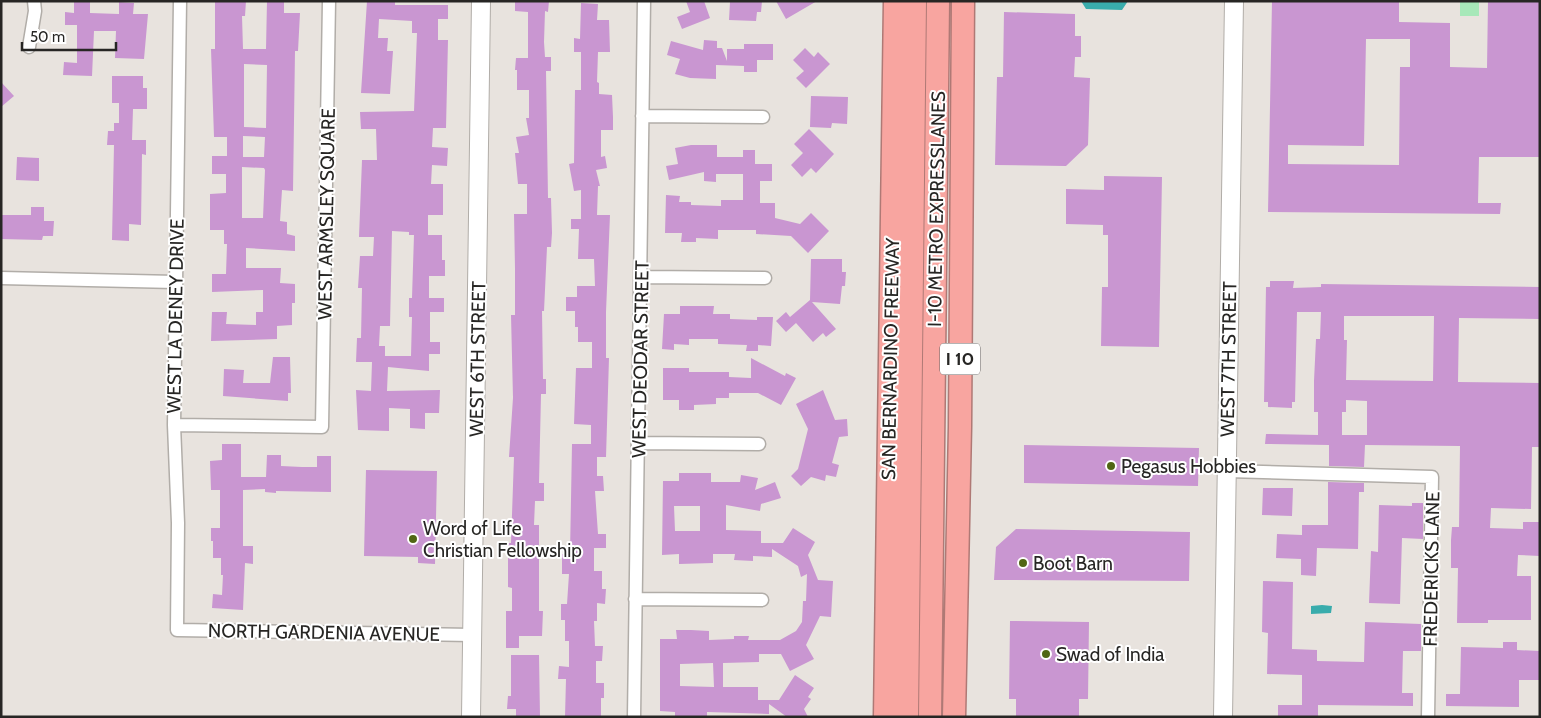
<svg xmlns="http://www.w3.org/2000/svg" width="1541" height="718" font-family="Cabin,sans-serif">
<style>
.green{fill:#a7e8b9}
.water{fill:#39acac}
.building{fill:#c996d1;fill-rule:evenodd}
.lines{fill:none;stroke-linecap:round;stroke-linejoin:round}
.street-casing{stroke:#b1ada8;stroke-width:15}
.secondary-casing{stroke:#b1ada8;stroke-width:20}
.highway-casing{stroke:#af7975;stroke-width:25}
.street{stroke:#fff;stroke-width:12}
.secondary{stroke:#fff;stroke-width:18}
.highway{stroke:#f8a5a0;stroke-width:22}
.poi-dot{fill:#506614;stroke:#fff;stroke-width:2}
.labels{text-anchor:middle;stroke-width:4;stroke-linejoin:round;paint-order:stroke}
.shield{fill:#fff;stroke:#686766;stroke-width:1}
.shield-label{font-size:18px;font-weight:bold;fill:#272624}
.street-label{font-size:19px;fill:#272624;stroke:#fff}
.poi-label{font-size:19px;fill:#272624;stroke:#fff;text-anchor:start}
</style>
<rect width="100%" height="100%" fill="#e8e3de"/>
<path class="green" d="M1460 1H1479V16H1460Z"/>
<path class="water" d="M1081 1H1128L1122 10 1086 9Z
M1322 605 1332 606 1331 613 1311 614V606Z"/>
<path class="building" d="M74 1H90V13L119 14V2L134 3 133 14H148L144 59 115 58 116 31H94L92 76 63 75 64 62 77 63V25H65V12L74 13Z
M215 1H246L245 16H242L243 49H266L267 1H284V13H300L298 51H295L293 191 282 190 280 221 287 222V234L295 236V251L246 248V268H281L280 283 295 284V303H292V325L277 326V339L211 341 212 312H227L226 324 256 325V312H263V290L212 292V274H226L227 244H224V230H210V194L226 193V174H212V156H227V137H214L211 49H215ZM244 64 267 65 266 128 244 127ZM243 136 265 137 264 157H243ZM242 167 264 168 265 170 263 218H242Z
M367 1 395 2V5H448V19H438V40H448L446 128H433L432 147 448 148 447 166 432 165 431 184H443V215H428V235H442V260H445V276H429V298H444V312H430V342H440V354H429V371L388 367 387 391 440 390 439 413H425V429L410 428V409L389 408V431L358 430 356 390 371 391 372 362H356L357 338H361L362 288H358L360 256H373L374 237H359L362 160H377L376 129H361L360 112 414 111 417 33H412V21L379 19 378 38H388L387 51H393L390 94 361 93ZM392 231 409 232V235H414L412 298H409V317H412L411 356H385V346H379L380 326H390Z
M515 1H549L548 12 545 11 544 42 545 57H551V71H546L548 198H551L552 233 551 247H547L544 311H542L543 379H546V394H541L539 483H544V501H535L534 525H539V611H543L542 636H519V648H506V611H512V588L508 587V543H511L514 457H509L513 398 511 315H515V268L514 214H527V184H518L515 153H519L516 137 529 135 526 118H529V90H517V70H515L516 58H528V12L515 11Z
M686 1H704L710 18 682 29 677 17 690 12Z
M747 1H762L761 12H757L756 21 729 20 730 2Z
M776 1H817L786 19Z
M1272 1H1399V22L1450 23V67L1487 68 1488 1H1540V157H1479L1478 203H1501L1500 214 1268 212ZM1366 39H1410V67H1400L1399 165 1288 164V145L1364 146Z
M581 3 598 4 597 20H609L610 52H598L597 82 599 83V94L612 95 613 117V130H601V157L605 156 607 168 596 170 600 186H598L597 215H610L606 312V358H609L606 457H597V476H603L604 491H595L598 534H606V548H594V571H602V589H606L605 604 597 603V621H594L595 646H603L602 661H596V683H604V698H601V717H565L566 679H558L559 666 569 667V641H565V620H561V604H567L569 574H562V554H570L572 444H591V425L574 424 576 368H592V342H578V327H575V311H566V297H577V286H595L594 259H578L579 229H571V219H581V190L574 191 569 164 574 163 575 90H581V52H574V38L580 39Z
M1004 12 1075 14V36H1081V57H1075L1074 77 1090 78 1088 145 1066 166 995 165 997 77H1003Z
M704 40 717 41V48H722L727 61V49H744V44H773V60H757V72H744V66L716 65V79L690 78 675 74 680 59 667 55 671 41 703 50Z
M805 48 814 57 818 52 830 64 806 88 796 78 804 71 793 60Z
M112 76H143V88H147V109H133L132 140H146V155L142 154 141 225 129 224V241L112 240 114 145H107L108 131H114V123H119V103H112Z
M1 82 14 96 1 107Z
M811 96 848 97 847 124 832 123 831 128 810 127Z
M809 129 834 154 816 173 811 168 802 177 791 165 803 153 794 144Z
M691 145H717V157H743V150H755V164H772V181H760V203H775V218L800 224 811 213 829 231 808 253 791 236 756 234V230H718V239L696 238V242H681L682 233H665L666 195 680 196 679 202H691V205L721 206V200H743V174H716V182L704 181V172L669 180 666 166 678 164 675 148Z
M17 157 39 158V181L16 180Z
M1104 176 1162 177 1159 347 1101 346 1102 287H1108V235H1103V225L1066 224V189L1104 190Z
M31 207H44V221H54L53 236H43L42 240 1 239V215H31Z
M811 259H842V272H846L845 286H842L840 304 812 302 836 329 826 337 823 333 813 342 796 323 786 332 776 321 786 312 790 317 810 300Z
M1270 281H1294L1293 288 1321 287V284L1540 287V319L1459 318 1458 382 1540 383V447H1532L1531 509 1491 508 1490 528 1523 529V522H1540V556L1518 555 1517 576H1531V620H1488V623H1457L1458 568H1451V540L1452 527H1459L1460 446 1365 445 1364 467 1329 466V445L1265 444 1266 434 1318 435V412H1314V381L1316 339H1320L1321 312H1297L1295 402H1292V408L1268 407V402H1264L1266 287H1270ZM1344 316H1434L1433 381 1346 380 1347 340H1344ZM1346 400 1367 401V435H1342V412H1346Z
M680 306H714L713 314H730V319L757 320V317H773L771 346 758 345V351H746L747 345 718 344V339H689V345L674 344V350L662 349 664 314H680Z
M273 357H290L291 393H288V401L223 396 224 369 244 370 243 383H270Z
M751 358 785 376 786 373 796 378 781 405 758 393H729V398H716V404L694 405V410H679V400H663V368H689V372H729V377L751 378Z
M823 390 835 420 847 419 848 436 839 437 832 463 839 465 836 477 826 475 825 481 811 477 801 486 791 476 798 469 808 429 796 404Z
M222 444H241V477H266L267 455H281V466L302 467H317V456H331V492L276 491V493L265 492V489L243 490V546H253V564L245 563 243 610 212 608 213 594 222 595 223 575H221V558H213V541H211V528H220V490H211L210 461 222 460Z
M1024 445 1199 448 1198 486 1024 483Z
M366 470 437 471 435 564 418 563V557L364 556Z
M679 473H711V482H740L741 475 758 478 755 490 775 482 781 498 761 504 760 511 726 505V530L761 531V543H783L793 528 815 542 808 555 818 580 833 581 831 617 820 616 806 645 814 659 790 671 781 654H759V662L723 663V687H758V700H779L795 675 814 688 808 697 811 699 804 709 808 717H787L769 704V714L707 712V717H675V712L660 711V639H677L676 630H691L709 631V640L734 639V636H749L748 640H780L796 631 802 622 803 601H806L807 574 801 577 798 566 772 549V557L753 556V561L734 560 735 554H713V563L679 564V554L662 555 663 481H679ZM674 506H700V531H675ZM713 663 714 687 680 686V664Z
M1328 482 1364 483V492H1359L1358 549 1317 548 1316 576 1301 575V559L1276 558 1277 534 1302 535V525H1328Z
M1263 488H1293L1292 516 1262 515Z
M1412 503H1423V539L1402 538 1400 604 1369 603 1371 551 1378 552 1379 505 1412 506Z
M1016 529 1190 532 1189 581 994 580 996 547Z
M1263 581 1293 582 1292 649 1317 650V661L1364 662 1365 622 1421 624V651H1403L1402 693H1413V706L1318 705V717H1278V705H1302V675L1267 674 1268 633 1262 632Z
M1010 621 1089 622 1088 699H1079V717H1016V699H1009Z
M1503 642H1517V650L1540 651V680H1519V707L1446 706V694H1460L1461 647 1503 648Z
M511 655H539L540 717H516V709H507L508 696H511Z"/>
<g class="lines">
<g class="street-casing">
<path id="street" d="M180 1 174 425 178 523 177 630 472 635
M29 47 35 11 34 1
M642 116 763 117
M641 277 765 278
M1 278 175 282
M174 425 322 427 329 1
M639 443 759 444
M1227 471 1432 477 1428 717
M635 599 762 600
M634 717 644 1"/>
</g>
<g class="secondary-casing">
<path id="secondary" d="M471 717 481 1
M1223 717 1234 1"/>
</g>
<g class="highway-casing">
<path id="highway" d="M885 717 895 1
M907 717 915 1
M930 717 938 1
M954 717 960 427 963 1"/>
</g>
<use href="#street" class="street"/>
<use href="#secondary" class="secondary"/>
<use href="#highway" class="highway"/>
</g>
<g class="poi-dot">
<circle cx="1111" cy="466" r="5"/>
<circle cx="413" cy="539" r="5"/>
<circle cx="1023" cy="563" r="5"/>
<circle cx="1046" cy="654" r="5"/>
</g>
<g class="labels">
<rect class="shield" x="940" y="343.5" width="40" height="31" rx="4"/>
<g class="shield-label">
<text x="960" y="365">I 10</text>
</g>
<g class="street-label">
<text transform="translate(936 209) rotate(-89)" y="7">I-10 METRO EXPRESSLANES</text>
<text transform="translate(326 214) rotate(-89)" y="7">WEST ARMSLEY SQUARE</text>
<text transform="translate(175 316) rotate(-89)" y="7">WEST LA DENEY DRIVE</text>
<text transform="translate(477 359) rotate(-89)" y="7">WEST 6TH STREET</text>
<text transform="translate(640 359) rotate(-89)" y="7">WEST DEODAR STREET</text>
<text transform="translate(890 359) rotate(-89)" y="7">SAN BERNARDINO FREEWAY</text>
<text transform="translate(1228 359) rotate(-89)" y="7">WEST 7TH STREET</text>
<text transform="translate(1431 569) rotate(-89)" y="7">FREDERICKS LANE</text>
<text transform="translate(324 632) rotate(1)" y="7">NORTH GARDENIA AVENUE</text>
</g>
<g class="poi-label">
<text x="1121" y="473">Pegasus Hobbies</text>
<text x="423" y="535">Word of Life<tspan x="423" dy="22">Christian Fellowship</tspan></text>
<text x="1033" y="570">Boot Barn</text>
<text x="1056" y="661">Swad of India</text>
</g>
</g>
<rect width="1541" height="718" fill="none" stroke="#272624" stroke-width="5"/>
<path d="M22 42v8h94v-8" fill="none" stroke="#272624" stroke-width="2.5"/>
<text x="30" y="42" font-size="15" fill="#272624" stroke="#ffffff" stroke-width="4" paint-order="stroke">50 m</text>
</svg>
